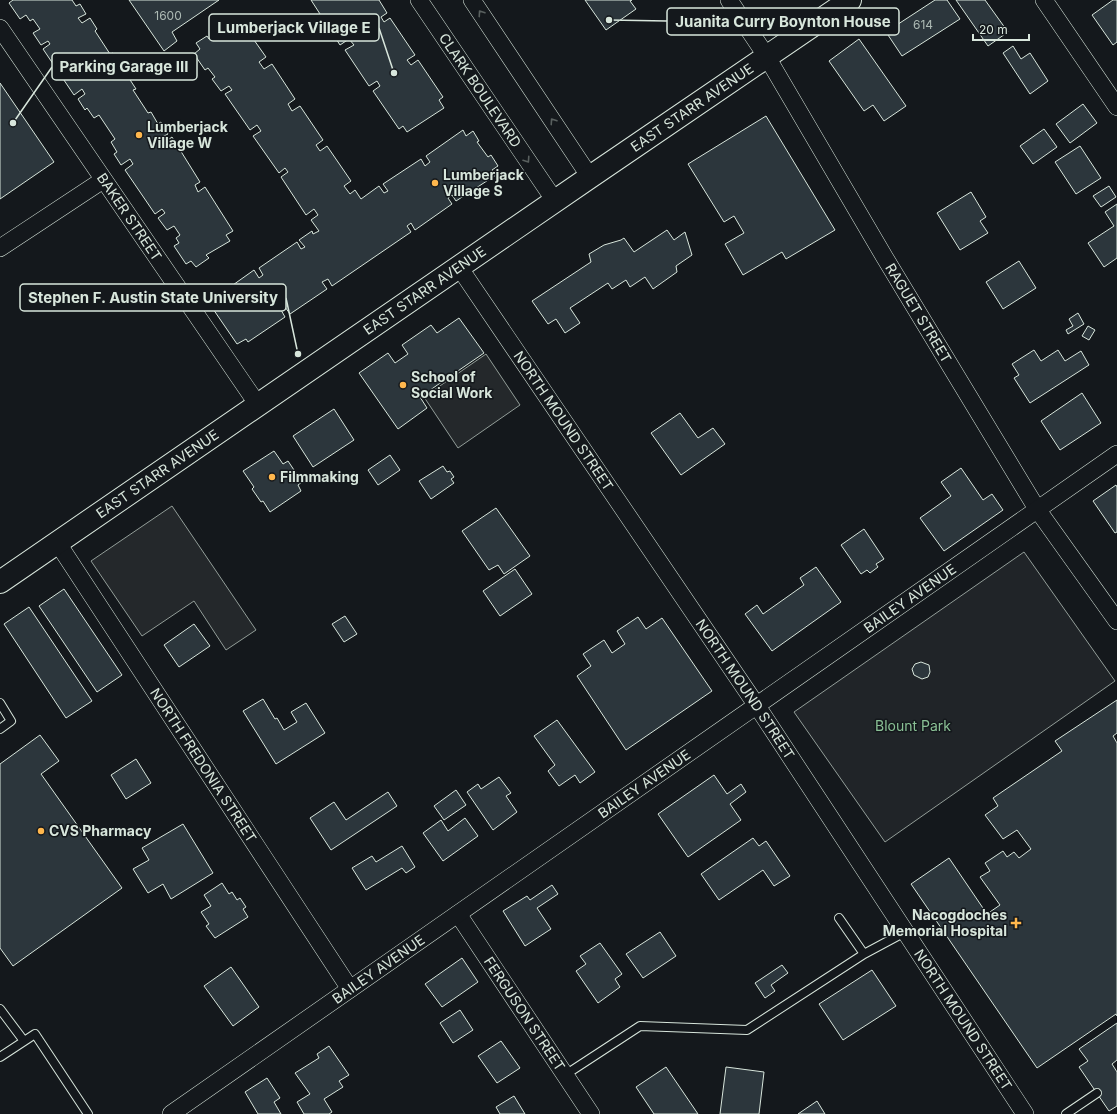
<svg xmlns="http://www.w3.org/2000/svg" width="1117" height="1114" font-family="Inter,sans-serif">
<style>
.green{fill:#202428;stroke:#939e99}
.parking{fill:#24282b;stroke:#939e99}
.building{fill:#2c363c;stroke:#d8e6dc}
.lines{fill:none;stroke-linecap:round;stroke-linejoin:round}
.service-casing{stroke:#d8e6dc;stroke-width:10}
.minor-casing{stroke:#d8e6dc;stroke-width:18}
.secondary-casing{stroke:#d8e6dc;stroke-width:24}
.service{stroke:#14181c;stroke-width:8}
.minor{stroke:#14181c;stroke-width:17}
.secondary{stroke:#14181c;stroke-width:22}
.oneway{stroke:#59605f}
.poi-dot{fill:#ffb74d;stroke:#14181c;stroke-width:1.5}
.labels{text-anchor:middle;stroke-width:3;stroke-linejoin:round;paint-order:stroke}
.number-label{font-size:12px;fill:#adbab4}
.street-label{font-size:14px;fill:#d8e6dc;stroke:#14181c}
.poi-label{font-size:14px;font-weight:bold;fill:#d8e6dc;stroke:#14181c;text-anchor:start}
.park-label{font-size:14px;fill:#8ac095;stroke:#14181c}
.leader{fill:none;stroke:#d8e6dc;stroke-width:1.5}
.callout-dot{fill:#d8e6dc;stroke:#14181c;stroke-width:1.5}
.callout{fill:#14181c;stroke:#d8e6dc;stroke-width:1.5}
.callout-label{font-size:15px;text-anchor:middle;font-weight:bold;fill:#d8e6dc}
</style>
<rect width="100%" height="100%" fill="#14181c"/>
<path class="green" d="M1024 552 1115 681 885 842 794 712Z"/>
<path class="parking" d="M486 354 520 405 458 448 424 397Z
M172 506 256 630 226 650 194 601 142 636 91 561Z"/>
<path class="building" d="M13 0H72L76 6 80 4 86 14 78 18 82 23 90 18 97 29 95 31 110 54 113 53 120 63 112 68 116 73 123 69 136 89 133 90 148 113 151 112 158 124 161 122 168 134 162 137 165 142 172 137 200 182 195 185 198 192 205 187 233 231 226 235 230 241 206 255 209 258 196 267 191 261 186 264 174 246 179 243 176 238 180 235 174 226 167 230 158 218 165 213 162 209 155 214 125 170 133 164 130 159 121 165 114 154 117 152 111 142 115 139 99 115 94 118 87 108 85 110 78 99 85 94 82 89 74 95 43 49 50 44 48 41 41 45 33 33 40 29 33 19 30 21 26 15 20 19 9 3Z
M129 0H219L172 32 177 41 164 51Z
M311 0H379L387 13 381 17 384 22 390 18 415 55 407 60 411 65 418 60 443 97 439 100 444 108 407 132 403 126 399 129 373 91 380 86 377 81 369 86 345 50 354 45 349 39 340 45Z
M585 0H632L630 1 636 9 606 30Z
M935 0H947L960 19 902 56 886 32Z
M956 0H985L1008 32 988 46Z
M1113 0H1117V42L1113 45 1092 15Z
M233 19 237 26 242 23 266 57 259 62 264 69 272 64 295 99 288 104 292 111 300 106 323 140 316 145 320 151 327 146 351 181 344 186 350 194 355 190 361 199 379 186 384 193 388 191 383 184 421 159 425 166 430 162 426 156 463 130 466 136 473 131 479 141 477 142 488 157 491 155 498 166 492 170 496 175 456 201 452 195 448 198 452 204 415 230 411 223 407 226 411 232 332 286 328 279 322 282 327 289 290 314 285 307 281 310 285 317 248 342 246 339 237 344 211 306 219 301 216 297 254 270 259 278 263 275 259 268 297 242 301 249 305 247 299 240 312 231 313 234 319 231 311 220 318 215 314 209 306 215 281 177 288 172 285 168 279 173 253 136 261 131 257 125 250 130 225 94 232 90 229 86 221 91 212 79 215 77 208 68 205 70 194 54 200 49 196 43 207 36 209 39 226 27 224 25Z
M859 39 906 106 884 121 873 105 864 111 829 61Z
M1013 46 1021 59 1030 53 1048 81 1030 94 1003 53Z
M0 83 54 162 0 199Z
M1083 104 1097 123 1070 143 1056 124Z
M766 116 835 230 786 259 782 252 743 275 725 244 744 233 734 216 724 222 688 164Z
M1044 129 1057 147 1033 164 1020 146Z
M1080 146 1101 178 1076 194 1055 162Z
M1109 186 1116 197 1101 207 1093 196Z
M971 192 986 217 980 221 988 233 960 250 937 213Z
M1117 204V258L1104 267 1088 243 1114 226 1105 212Z
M667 230 674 240 685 232 692 255 676 266 677 272 653 289 645 277 630 287 626 280 612 289 608 283 570 308 580 323 565 333 556 319 548 324 532 301 591 262 589 254 604 245 621 240 624 238 634 252Z
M1019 261 1036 288 1003 309 986 282Z
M1078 313 1084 324 1068 334 1066 330 1073 326 1069 319Z
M459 318 484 353 420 397 427 408 398 429 359 373 388 353 395 363 408 354 402 345 431 325 437 333Z
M1088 326 1095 330 1089 340 1082 336Z
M1034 350 1041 361 1058 350 1065 361 1081 351 1089 365 1030 403 1014 378 1019 375 1012 364Z
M1082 393 1101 423 1060 450 1041 421Z
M334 409 354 440 313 467 293 436Z
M680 413 698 438 713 428 725 444 681 475 651 433Z
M274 451 283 464 288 461 302 482 298 485 301 491 270 512 263 501 261 502 252 489 254 487 243 471Z
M390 455 400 470 378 485 368 470Z
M443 466 447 472 450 471 454 477 451 479 454 483 431 499 419 481Z
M961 468 983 500 992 494 1003 510 944 551 920 518 951 496 941 482Z
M1116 485 1117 487V532L1115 533 1093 501Z
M496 508 530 556 504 574 498 565 489 570 462 531Z
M864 529 884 559 876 564 878 567 870 573 867 570 861 574 841 545Z
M816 567 841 602 772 651 745 614 757 605 763 614 804 585 800 578Z
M515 569 532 594 500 616 483 591Z
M64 589 122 675 97 692 39 606Z
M29 607 92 701 66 718 4 624Z
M345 616 357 634 344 642 332 624Z
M638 617 646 629 662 618 712 691 626 750 577 676 591 666 583 654 604 640 612 653 625 644 617 631Z
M194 624 210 646 179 667 164 645Z
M921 662 929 665 930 672 928 677 922 679 914 675 912 669 915 664Z
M263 699 275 719 277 718 284 730 297 722 291 712 306 703 325 733 276 764 243 711Z
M1117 700V733L1113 736 1117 743V1016L1116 1014 1037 1068 911 884 949 858 987 914 1000 905 980 877 990 871 985 863 1003 851 1007 857 1014 852 1019 858 1031 849 1017 830 1003 839 985 815 998 806 993 798 1062 751 1055 741Z
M557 720 595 772 580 783 575 775 559 786 548 771 555 765 534 736Z
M40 735 59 761 41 774 122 888 13 966 0 948V764Z
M136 759 151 783 126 799 111 775Z
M714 775 727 794 741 784 746 792 730 804 741 820 688 857 658 814Z
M499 777 511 793 506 796 517 812 493 830 467 792 478 784 481 789Z
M456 790 466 805 444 820 434 806Z
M388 792 397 806 331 850 310 818 334 802 346 820Z
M465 818 478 836 443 861 423 833 441 820 448 831Z
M183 824 213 873 171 899 163 884 148 893 133 869 149 860 142 848Z
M753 838 759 846 766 841 790 876 774 886 763 870 719 900 701 874Z
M402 846 415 867 406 873 402 868 366 890 352 868 372 856 376 862Z
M222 883 229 894 232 892 237 900 240 898 246 907 243 909 248 917 215 938 206 926 209 924 201 912 211 906 204 895Z
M552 885 558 894 537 908 551 929 525 946 503 911 527 896 530 900Z
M660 932 676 956 643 978 626 954Z
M600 943 622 974 615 979 620 987 598 1003 576 971 586 964 580 956Z
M462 958 478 982 442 1007 425 984Z
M782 965 788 973 771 985 775 991 765 998 755 983Z
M231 967 259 1007 233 1026 204 986Z
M872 970 896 1006 843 1040 819 1004Z
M460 1010 473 1030 453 1043 440 1023Z
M1117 1023V1060L1112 1064 1117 1072V1106L1109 1111 1079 1067 1088 1061 1079 1049Z
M501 1041 520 1068 497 1083 478 1056Z
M329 1046 349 1075 339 1081 343 1087 324 1099 332 1112 329 1114H304L297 1102 310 1094 295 1073 319 1058 317 1054Z
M666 1067 698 1114H654L636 1087Z
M726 1067 764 1072 759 1114H720Z
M267 1078 280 1098 274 1102 281 1114H258L245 1092Z
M514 1096 525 1114H500L496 1107Z
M817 1101 825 1114H798Z"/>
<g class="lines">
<g class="service-casing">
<path id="service" d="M0 703 11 721 0 729
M839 918 864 954 905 932
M0 1009 24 1041
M0 1057 35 1034 88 1114
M565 1075 640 1026 747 1030 864 954
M1066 1114 1097 1093"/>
</g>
<g class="minor-casing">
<g id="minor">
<path id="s1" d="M419 0 555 201"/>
<path d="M472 0 590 177"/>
<path id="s2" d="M729 0 767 57 885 258 1037 509 1117 621"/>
<path d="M1044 0 1117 107"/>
<path id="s3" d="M0 28 258 405"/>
<path d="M0 248 103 180"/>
<path id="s4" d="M459 267 757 706 1025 1114"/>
<path id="s5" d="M57 542 350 989"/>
<path id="s6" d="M458 914 591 1114"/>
<path id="s7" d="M171 1114 1117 454"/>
</g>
</g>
<g class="secondary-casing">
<g id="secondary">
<path id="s8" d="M0 582 590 177 850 0"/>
</g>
</g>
<use href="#service" class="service"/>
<use href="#minor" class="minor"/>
<use href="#secondary" class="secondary"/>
</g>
<defs><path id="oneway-chevron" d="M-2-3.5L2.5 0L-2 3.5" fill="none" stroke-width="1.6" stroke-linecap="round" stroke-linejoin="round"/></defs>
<g class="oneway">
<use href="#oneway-chevron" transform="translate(481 13) rotate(-124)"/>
<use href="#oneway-chevron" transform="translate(553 121) rotate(-124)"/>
<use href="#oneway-chevron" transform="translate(527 160) rotate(56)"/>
</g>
<g class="poi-dot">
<circle cx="139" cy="135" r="4"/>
<circle cx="435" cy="183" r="4"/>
<circle cx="403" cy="385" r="4"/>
<circle cx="272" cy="477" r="4"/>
<circle cx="41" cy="831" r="4"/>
<path d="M1014 917h4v4h4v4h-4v4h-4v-4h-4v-4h4z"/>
</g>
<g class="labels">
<g class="number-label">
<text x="168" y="20">1600</text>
<text x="923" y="29">614</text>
</g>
<g class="street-label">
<text dy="5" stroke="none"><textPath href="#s1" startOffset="109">CLARK BOULEVARD</textPath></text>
<text dy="5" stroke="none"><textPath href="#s8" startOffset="839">EAST STARR AVENUE</textPath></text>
<text dy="5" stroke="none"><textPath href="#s3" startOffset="229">BAKER STREET</textPath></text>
<text dy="5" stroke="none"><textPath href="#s8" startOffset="515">EAST STARR AVENUE</textPath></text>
<text dy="5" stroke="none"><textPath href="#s2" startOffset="366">RAGUET STREET</textPath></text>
<text dy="5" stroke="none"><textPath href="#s4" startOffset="186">NORTH MOUND STREET</textPath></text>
<text dy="5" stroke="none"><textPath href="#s8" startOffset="191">EAST STARR AVENUE</textPath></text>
<text dy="5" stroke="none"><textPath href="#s7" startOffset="901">BAILEY AVENUE</textPath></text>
<text dy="5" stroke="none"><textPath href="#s4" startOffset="510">NORTH MOUND STREET</textPath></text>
<text dy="5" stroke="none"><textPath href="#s5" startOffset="267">NORTH FREDONIA STREET</textPath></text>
<text dy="5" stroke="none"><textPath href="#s7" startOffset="577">BAILEY AVENUE</textPath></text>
<text dy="5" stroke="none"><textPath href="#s7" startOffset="253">BAILEY AVENUE</textPath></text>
<text dy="5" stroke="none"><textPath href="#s6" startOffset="120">FERGUSON STREET</textPath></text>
<text dy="5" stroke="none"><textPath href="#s4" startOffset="906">NORTH MOUND STREET</textPath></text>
</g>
<g class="poi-label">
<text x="147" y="132">Lumberjack<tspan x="147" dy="16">Village W</tspan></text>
<text x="443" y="180">Lumberjack<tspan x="443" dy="16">Village S</tspan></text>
<text x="411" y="382">School of<tspan x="411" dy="16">Social Work</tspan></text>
<text x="280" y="482">Filmmaking</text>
<text x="49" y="836">CVS Pharmacy</text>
<text x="1007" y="920" text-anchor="end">Nacogdoches<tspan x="1007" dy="16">Memorial Hospital</tspan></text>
</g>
<g class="park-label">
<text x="913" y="731">Blount Park</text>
</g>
</g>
<path class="leader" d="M609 20L667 21M394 73L379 28M13 123L52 67M298 354L286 298"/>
<g class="callout-dot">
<circle cx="609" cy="20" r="4"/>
<circle cx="394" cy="73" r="4"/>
<circle cx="13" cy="123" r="4"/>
<circle cx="298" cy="354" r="4"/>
</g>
<g class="callout">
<rect x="667" y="8" width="232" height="27" rx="4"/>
<rect x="209" y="14" width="170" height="27" rx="4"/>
<rect x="52" y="53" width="145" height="27" rx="4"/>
<rect x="20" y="284" width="266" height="27" rx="4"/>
</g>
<g class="callout-label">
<text x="783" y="27">Juanita Curry Boynton House</text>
<text x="294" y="33">Lumberjack Village E</text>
<text x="124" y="72">Parking Garage III</text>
<text x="153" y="303">Stephen F. Austin State University</text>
</g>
<path d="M973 34v6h56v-6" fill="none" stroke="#d8e6dc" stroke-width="2"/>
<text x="979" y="34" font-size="12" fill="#d8e6dc" stroke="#14181c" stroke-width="3" paint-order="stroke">20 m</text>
</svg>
